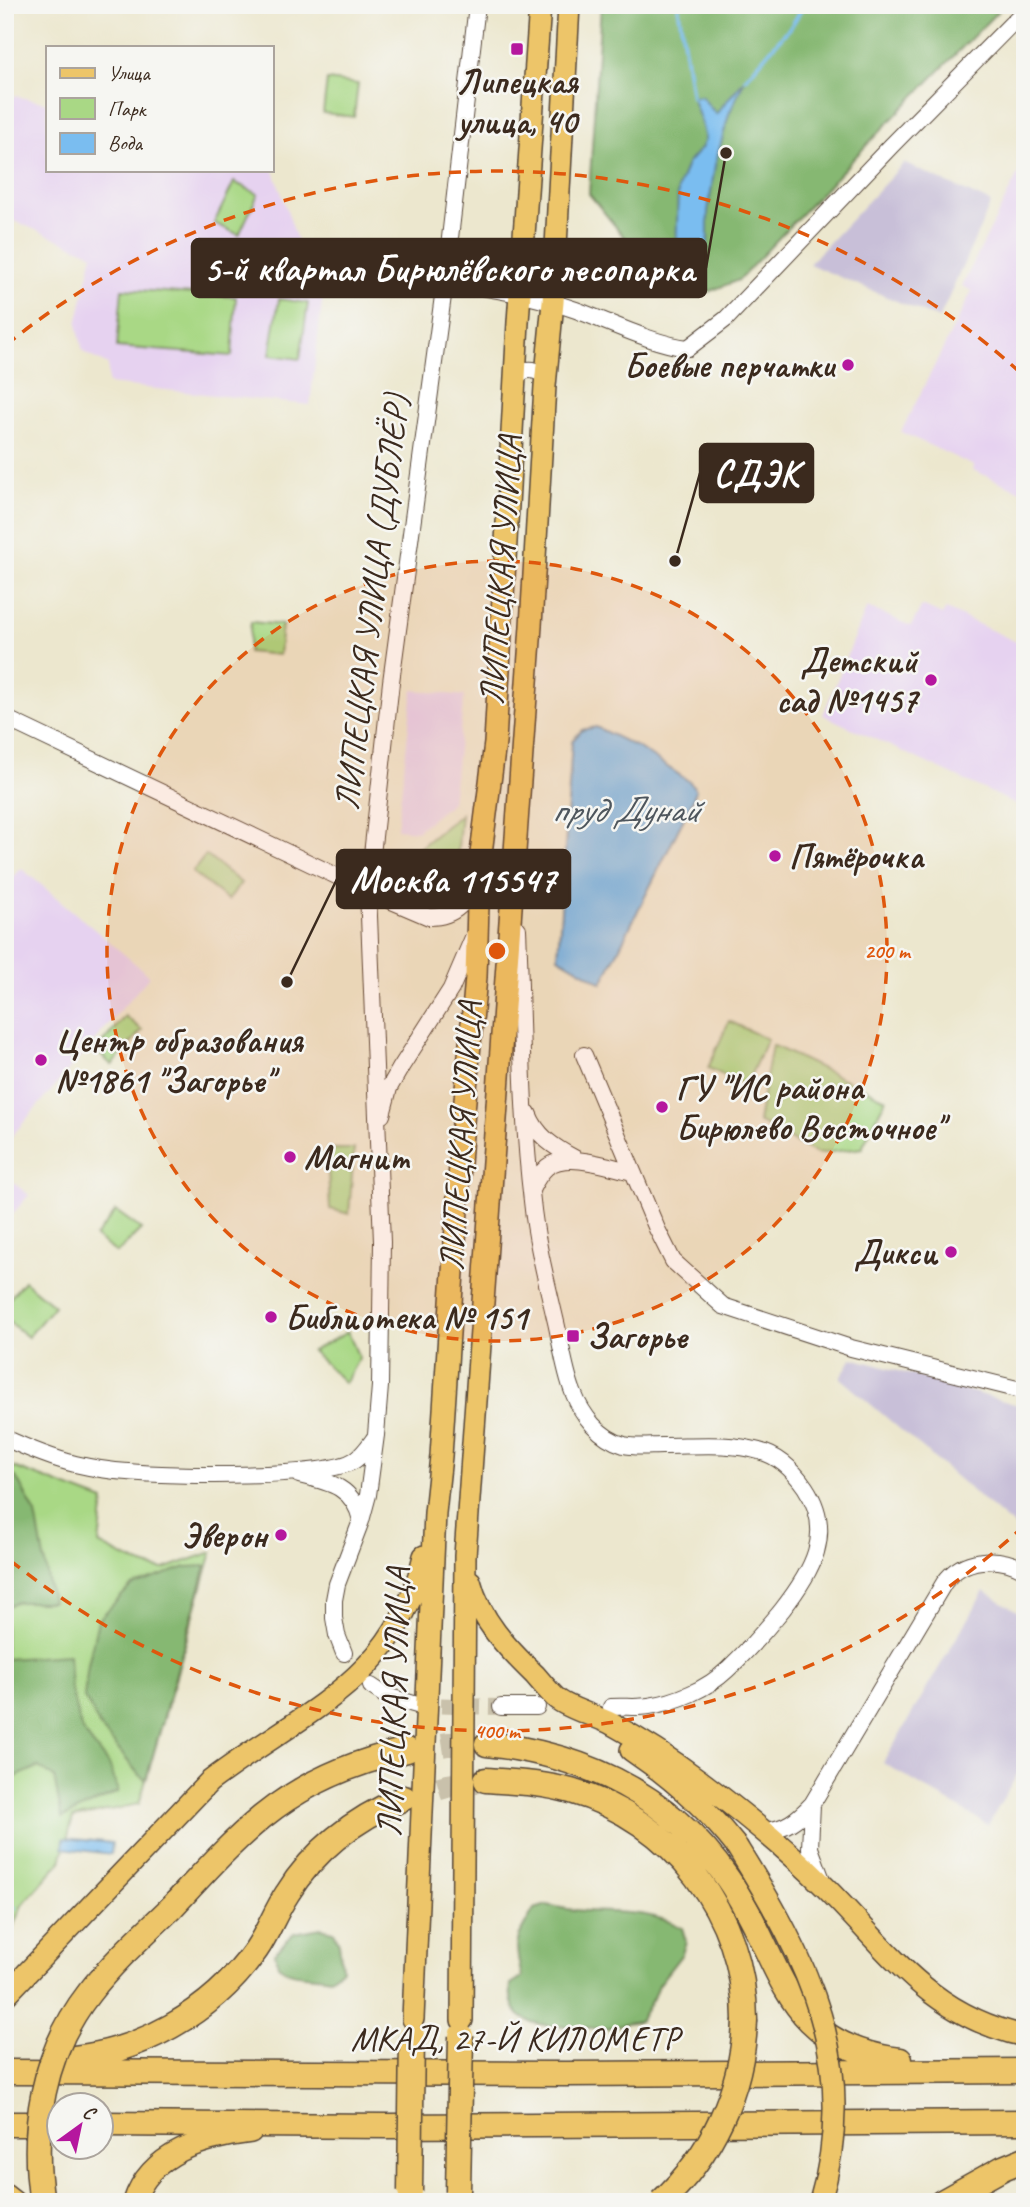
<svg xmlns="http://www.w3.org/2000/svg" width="1030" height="2207" font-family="Caveat,sans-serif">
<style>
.built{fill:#e6d2f0}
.industrial{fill:#c8bfd8}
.green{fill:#a9d885;stroke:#728152;stroke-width:2}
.forest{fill:#86b872;stroke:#607148;stroke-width:2}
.water{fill:#7abdf0;stroke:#5a7487;stroke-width:2}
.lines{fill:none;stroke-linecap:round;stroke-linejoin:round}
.stream{stroke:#7abdf0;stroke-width:3.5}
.minor-tunnel{stroke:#c9c1ab;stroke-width:16;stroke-dasharray:16 8;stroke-linecap:butt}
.highway-tunnel{stroke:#c9c1ab;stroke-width:24;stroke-dasharray:24 12;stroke-linecap:butt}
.minor-casing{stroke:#564638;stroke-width:18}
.major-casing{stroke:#564638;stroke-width:24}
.highway-casing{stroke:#564638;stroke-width:27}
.minor{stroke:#fff;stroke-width:16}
.major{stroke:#edc569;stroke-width:21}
.highway{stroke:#edc569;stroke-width:24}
.major-bridge-casing{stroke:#564638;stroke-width:24;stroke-linecap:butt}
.highway-bridge-casing{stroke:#564638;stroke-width:27;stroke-linecap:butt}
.major-bridge{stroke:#edc569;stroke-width:21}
.highway-bridge{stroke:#edc569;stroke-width:24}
.ring{fill:none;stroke:#df570d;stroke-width:3.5;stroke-dasharray:12 9}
.poi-dot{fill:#b5179e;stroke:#f6f6f2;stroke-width:2.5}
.labels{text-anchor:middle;stroke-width:5;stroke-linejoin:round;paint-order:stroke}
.poi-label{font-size:35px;font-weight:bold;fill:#3b2a1e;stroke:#f6f6f2;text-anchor:start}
.street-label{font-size:35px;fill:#3b2a1e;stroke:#f6f6f2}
.water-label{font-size:37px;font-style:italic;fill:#4e565d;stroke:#f6f6f2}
.centre{fill:#df570d;stroke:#f6f6f2;stroke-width:3.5}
.ring-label{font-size:21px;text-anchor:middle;font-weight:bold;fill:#df570d;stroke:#f6f6f2;stroke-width:5;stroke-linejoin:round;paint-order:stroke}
.leader{fill:none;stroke:#3b2a1e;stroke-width:2.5}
.callout-dot{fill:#3b2a1e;stroke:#f6f6f2;stroke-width:2.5}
.callout{fill:#3b2a1e;stroke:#3b2a1e;stroke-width:2.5}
.callout-label{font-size:37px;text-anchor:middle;font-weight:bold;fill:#fff}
</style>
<rect width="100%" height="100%" fill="#f6f6f2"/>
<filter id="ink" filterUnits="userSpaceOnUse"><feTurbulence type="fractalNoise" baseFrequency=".0143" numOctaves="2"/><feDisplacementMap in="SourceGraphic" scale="14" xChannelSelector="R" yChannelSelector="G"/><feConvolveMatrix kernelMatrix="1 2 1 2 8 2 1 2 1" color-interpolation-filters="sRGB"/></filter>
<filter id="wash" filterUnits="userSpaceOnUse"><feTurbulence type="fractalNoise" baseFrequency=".00686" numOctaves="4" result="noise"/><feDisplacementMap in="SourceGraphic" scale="28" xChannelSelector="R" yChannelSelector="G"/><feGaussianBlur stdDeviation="1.57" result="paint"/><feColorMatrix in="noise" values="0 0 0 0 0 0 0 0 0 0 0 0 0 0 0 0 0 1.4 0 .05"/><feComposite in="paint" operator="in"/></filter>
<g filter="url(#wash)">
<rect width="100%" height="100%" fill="#ece7ce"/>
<path class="built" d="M6 94 47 103V170H271V162L301 252 323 294 310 405 108 384V365L83 352 77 324 93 254 5 217Z
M1025 160V493L973 470 974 466 901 432 972 291 962 286Z
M922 606 942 615 946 609 1025 646V791L1018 805 823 715 867 607 911 626Z
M413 690 464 696 452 802 417 831 397 829Z
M21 868 150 976 5 1144V888Z
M5 1176 29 1195 5 1223Z"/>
<path class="industrial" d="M904 163 991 203 939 319 809 264Z
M852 1358 1025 1407V1536L840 1378Z
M984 1591 1025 1616V1761L988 1825 883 1763Z"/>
<path class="green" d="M327 80 358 84 354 117 323 113Z
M234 182 258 194 239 235 214 223Z
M122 289 236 297 232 356 117 347Z
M279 299 308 303 300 359 270 355Z
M251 622 282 625 279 655 248 652Z
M461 814 454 892 408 857Z
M206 855 241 883 228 900 192 872Z
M398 863 443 895 432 909C407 897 396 894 385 866Z
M125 1016 142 1030 112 1065 96 1051Z
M729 1021 767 1039 746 1085 708 1068Z
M772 1045 886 1099 862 1148 817 1154 758 1122Z
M327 1149H354L349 1214 330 1209Z
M116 1211 141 1229 117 1253 95 1237Z
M24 1281 54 1306 28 1337 5 1319V1304Z
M348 1332 359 1358 345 1383 312 1351Z
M8 1465 104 1501 99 1544C116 1553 146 1570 164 1569L212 1552 139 1804 73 1818 61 1861 22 1905 5 1946V1469Z"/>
<path class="forest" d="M601 5H1004L878 133 739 280 703 294 662 273 642 259 589 194Z
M5 1475 16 1477 36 1514 52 1602H18L5 1607Z
M206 1566 146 1780 139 1775 100 1727 84 1697 88 1665 98 1620 131 1586 186 1567Z
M69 1655 71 1690 82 1730 110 1767 118 1792 62 1818 54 1777 38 1767 11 1779 5 1776V1659Z
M547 1905C556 1907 565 1909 574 1910 611 1914 648 1908 682 1928L686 1941 682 1954 658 1985 653 1998 639 2021C633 2022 628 2022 623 2024 617 2025 613 2029 607 2029 599 2030 589 2027 580 2027 548 2026 506 2029 511 1984L522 1977C513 1941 516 1940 534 1909Z
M321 1928 334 1931 339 1943 342 1969 330 1978C309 1973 297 1979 278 1966L275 1953 294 1933Z"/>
<path class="water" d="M745 79 729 114 715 165 708 212V247L696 268 687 269 676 256 678 188 687 164 702 147 705 139 701 122 692 97 701 96 716 114Z
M596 727 639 748 690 782 696 790 692 802 602 983 558 957 572 741 582 730Z
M64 1838 112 1843 111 1854 63 1848Z"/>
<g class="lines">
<path class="stream" d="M678 5 692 97
M745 79 792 25 804 5
M5 1900 15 1908"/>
</g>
</g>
<g filter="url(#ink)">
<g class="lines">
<path class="minor-tunnel" d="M417 1705 501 1707"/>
<path class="highway-tunnel" d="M407 1750 448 1744H486
M404 1798 447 1786 486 1780"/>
<g class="minor-casing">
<path id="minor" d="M445 281C489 288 533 295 576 310 609 322 653 344 688 348L726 319 891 146 1025 10
M515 384C518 370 530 366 542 374L545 386
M5 718 368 891 429 917C456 917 468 901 476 878
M518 929C522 1020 521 1111 532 1201 536 1241 546 1279 555 1318 561 1342 564 1369 573 1392 582 1415 599 1438 624 1445 636 1448 650 1446 662 1446 694 1446 728 1442 759 1451 779 1456 794 1471 805 1487 836 1533 811 1573 782 1610 765 1631 746 1652 727 1670 707 1689 676 1702 649 1706 636 1708 623 1706 611 1707
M584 1055 657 1229 673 1261 723 1306 851 1348 1025 1391
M528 1113C537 1137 554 1147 576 1159
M382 1115 389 1088 401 1067 451 989 475 933
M531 1190C535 1182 540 1173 547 1167 567 1151 610 1167 633 1172
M5 1438C27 1448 51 1458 75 1464 92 1468 110 1471 128 1472 168 1476 326 1479 355 1460 364 1454 370 1444 376 1436
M299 1475C329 1482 353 1486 361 1520
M344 1653 337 1635 334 1618V1600L337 1584 361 1521 368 1495 376 1435 380 1386 382 1242 368 891 391 682 445 281 477 5
M371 1686 386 1696 417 1705
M501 1707H537
M812 1804 810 1848 822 1880
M764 1831C786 1829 797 1820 812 1804L944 1583C962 1557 998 1555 1025 1570"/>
</g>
<g class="major-casing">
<path id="major" d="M470 1581C480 1620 507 1648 535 1675 542 1683 549 1692 557 1699 568 1708 595 1716 610 1723 641 1740 671 1759 699 1780 743 1813 786 1848 825 1887 889 1951 930 2016 1025 2036
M631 1750C671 1777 707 1809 737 1847
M5 1996 209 1782C302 1711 396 1682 424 1556
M413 2019 435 1513 441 1456 462 1134 476 977 479 869 495 743 518 322 540 5
M462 2020 465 1556 531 626 545 386 553 302 569 5
M5 2195 14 2202
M134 2202C150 2152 204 2138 251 2132"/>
</g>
<g class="highway-casing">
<path id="highway" d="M487 1744C587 1755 670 1795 728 1879 785 1962 779 2045 900 2060
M486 1780C515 1782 543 1783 571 1791 673 1820 745 1914 745 2020
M171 1908C200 1877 229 1844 262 1817 305 1782 354 1762 407 1750
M63 2059C138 2054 212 2013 256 1950 268 1933 275 1912 287 1894 314 1850 356 1818 404 1798
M5 2072 566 2074 1025 2071
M5 2124H60
M102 2124 389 2126 1025 2122
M942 2202 1003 2168 1025 2159"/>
</g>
<use href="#minor" class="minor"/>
<use href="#major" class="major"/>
<use href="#highway" class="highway"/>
<g class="major-bridge-casing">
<path id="major-bridge" d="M737 1847C808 1961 861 2064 820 2202"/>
</g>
<g class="highway-bridge-casing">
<path id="highway-bridge" d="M410 2191 412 2036
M458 2192 461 2036
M42 2202C30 2129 43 2052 89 1993 113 1962 143 1935 171 1908
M661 2202C712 2155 743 2089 745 2020"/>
</g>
<use href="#major-bridge" class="major-bridge"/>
<use href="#highway-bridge" class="highway-bridge"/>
</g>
</g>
<circle cx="497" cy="951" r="390" fill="#df570d" fill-opacity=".12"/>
<g class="ring">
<circle cx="497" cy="951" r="390"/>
<path d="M1024 1526A780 780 0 0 1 6 1557M6 345A780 780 0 0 1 1024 376"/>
</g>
<g class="poi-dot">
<rect x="510" y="42" width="14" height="14" rx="3.5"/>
<circle cx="848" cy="365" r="7"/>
<circle cx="931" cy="680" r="7"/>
<circle cx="775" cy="856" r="7"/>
<circle cx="41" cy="1060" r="7"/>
<circle cx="662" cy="1107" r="7"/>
<circle cx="290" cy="1157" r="7"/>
<circle cx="951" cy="1252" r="7"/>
<circle cx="271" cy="1317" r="7"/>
<rect x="566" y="1329" width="14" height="14" rx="3.5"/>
<circle cx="281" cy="1535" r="7"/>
</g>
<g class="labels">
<g class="poi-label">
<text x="517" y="93" text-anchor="middle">Липецкая<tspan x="517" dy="40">улица, 40</tspan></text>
<text x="834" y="377" text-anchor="end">Боевые перчатки</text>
<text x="917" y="672" text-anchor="end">Детский<tspan x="917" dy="40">сад №1457</tspan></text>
<text x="789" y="868">Пятёрочка</text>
<text x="55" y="1052">Центр образования<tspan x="55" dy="40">№1861 "Загорье"</tspan></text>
<text x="676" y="1099">ГУ "ИС района<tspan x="676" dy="40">Бирюлево Восточное"</tspan></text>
<text x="304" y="1169">Магнит</text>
<text x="937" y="1264" text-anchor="end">Дикси</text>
<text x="285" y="1329">Библиотека № 151</text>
<text x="587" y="1348">Загорье</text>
<text x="267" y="1547" text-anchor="end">Эверон</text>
</g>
<g class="street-label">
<text transform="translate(500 570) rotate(-86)" y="12">ЛИПЕЦКАЯ УЛИЦА</text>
<text transform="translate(371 602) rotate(-83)" y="12">ЛИПЕЦКАЯ УЛИЦА (ДУБЛЁР)</text>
<text transform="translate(460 1136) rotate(-86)" y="12">ЛИПЕЦКАЯ УЛИЦА</text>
<text transform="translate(393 1702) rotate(-88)" y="12">ЛИПЕЦКАЯ УЛИЦА</text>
<text x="515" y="2050">МКАД, 27-Й КИЛОМЕТР</text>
</g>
<g class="water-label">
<text x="625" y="822">пруд Дунай</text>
</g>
</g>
<circle cx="497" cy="951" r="10" class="centre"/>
<g class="ring-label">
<text x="887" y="958">200 m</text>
<text x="497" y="1738">400 m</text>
</g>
<path class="leader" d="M726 153L706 268M675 561L700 473M287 982L337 879"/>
<g class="callout-dot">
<circle cx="726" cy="153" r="7"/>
<circle cx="675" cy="561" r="7"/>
<circle cx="287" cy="982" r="7"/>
</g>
<g class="callout">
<rect x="192" y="239" width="514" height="58" rx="7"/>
<rect x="700" y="444" width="113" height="58" rx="7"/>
<rect x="337" y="850" width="233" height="58" rx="7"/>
</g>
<g class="callout-label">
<text x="449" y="281">5-й квартал Бирюлёвского лесопарка</text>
<text x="756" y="486">СДЭК</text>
<text x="453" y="892">Москва 115547</text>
</g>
<rect width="1030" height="2207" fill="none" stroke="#f6f6f2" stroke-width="28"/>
<rect x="46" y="46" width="228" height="126" fill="#f6f6f2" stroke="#aba49d" stroke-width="2"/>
<rect x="60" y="68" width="35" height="10" fill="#edc569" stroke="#aba49d" stroke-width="2"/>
<text x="108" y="80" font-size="21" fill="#3b2a1e">Улица</text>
<rect x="60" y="98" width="35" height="21" fill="#a9d885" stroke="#aba49d" stroke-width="2"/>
<text x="108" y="116" font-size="21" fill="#3b2a1e">Парк</text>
<rect x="60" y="133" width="35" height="21" fill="#7abdf0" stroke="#aba49d" stroke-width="2"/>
<text x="108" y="150" font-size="21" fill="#3b2a1e">Вода</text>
<g transform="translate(80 2126) rotate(33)"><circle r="33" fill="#f6f6f2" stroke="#aba49d" stroke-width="2"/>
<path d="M0-5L12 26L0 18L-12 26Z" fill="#b5179e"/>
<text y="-10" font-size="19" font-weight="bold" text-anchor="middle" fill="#3b2a1e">С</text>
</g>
</svg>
